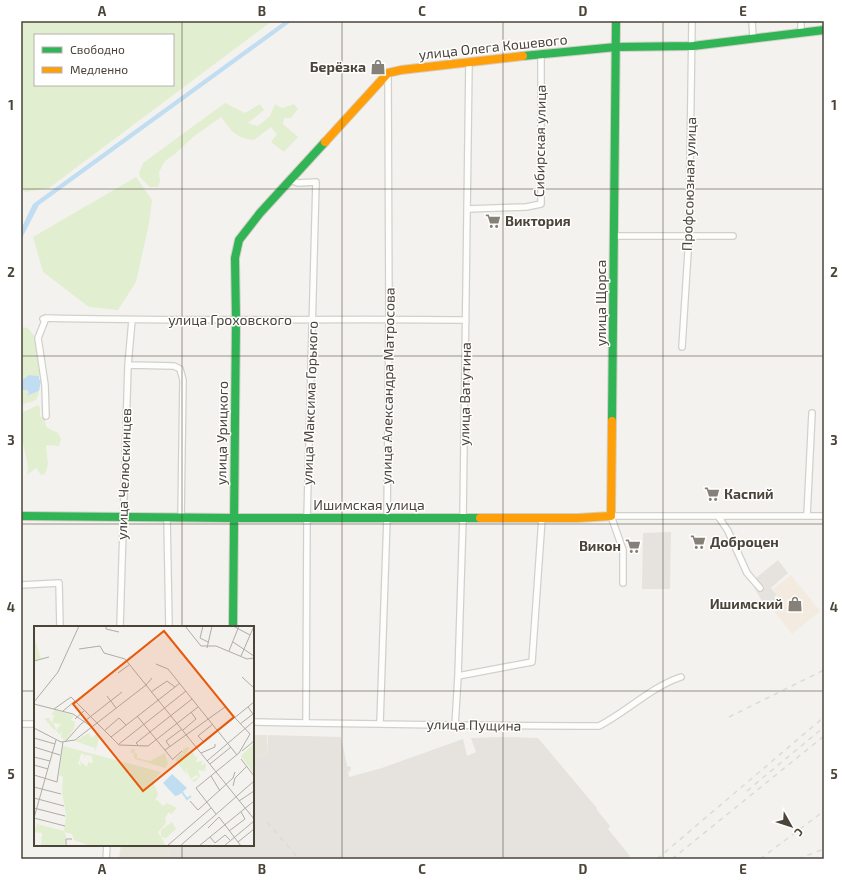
<svg xmlns="http://www.w3.org/2000/svg" width="845" height="880" font-family="'Exo 2',sans-serif">
<style>
.residential{fill:#e7e4dc}
.commercial{fill:#f3ebdf}
.industrial{fill:#e6e2de}
.green{fill:#e1eecf;fill-rule:evenodd}
.parking{fill:#e6e3df}
.water{fill:#c0ddf1}
.lines{fill:none;stroke-linecap:round;stroke-linejoin:round}
.street-casing{stroke:#d2d0cb;stroke-width:8}
.fast-casing{stroke:#d3cfc5;stroke-width:10}
.slow-casing{stroke:#d3cfc5;stroke-width:10}
.street{stroke:#fdfdfc;stroke-width:5.5}
.fast{stroke:#30b455;stroke-width:8}
.slow{stroke:#ff9f0a;stroke-width:8}
.rail{stroke:#dbdbda;stroke-width:1.5;stroke-dasharray:5 5;stroke-linecap:butt}
.grid{fill:none;stroke:#4b4439;stroke-width:1;stroke-opacity:0.55}
.labels{text-anchor:middle;stroke-width:3;stroke-linejoin:round;paint-order:stroke}
.street-label{font-size:14px;fill:#4b4439;stroke:#fff}
.poi-label{font-size:14px;font-weight:bold;fill:#4b4439;stroke:#fff;text-anchor:end}
.inset-river{fill:none;stroke:#c0ddf1;stroke-width:2}
.inset-road{fill:none;stroke:#b0aca6;stroke-width:1}
.view{fill:#e8590c;fill-opacity:0.15;stroke:#e8590c;stroke-width:2}
.inset-edge{fill:none;stroke:#4b4439;stroke-width:2}
.neatline{fill:none;stroke:#4b4439;stroke-width:1.5}
.grid-label{font-size:13px;text-anchor:middle;font-weight:bold;fill:#4b4439}
</style>
<rect width="100%" height="100%" fill="#f4f2ee"/>
<path class="residential" d="M253 735H267L268 755 253 758Z
M121 845H170L168 859H119Z"/>
<path class="commercial" d="M791 575 820 611 792 634 771 607 778 602 776 598 778 596 773 589Z"/>
<path class="industrial" d="M671 532 670 589H642L643 533Z
M268 735 341 737 347 766 351 767 350 772 348 771 349 777 382 768 463 739 467 756 476 752 471 738 504 737 538 738 596 807 597 810 610 826 608 829 630 856 629 857 630 859H168L170 845H253V758L268 755Z"/>
<path class="green" d="M21 21H272L49 188 25 192 21 184ZM35 35H173V85H35Z
M225 103 245 113 260 104 264 110 248 123 258 126 270 116 275 104 282 108 294 104 298 109 291 118H284L283 124 298 137 284 152 271 142 277 134 271 127 254 140C235 138 232 131 221 117L193 137 175 154 165 161 159 172 160 181 158 187H150L140 177 139 173 143 163Z
M136 177 152 200 149 224 136 282 118 310 89 307 43 272 33 237Z
M21 327 28 328 35 337 41 373 39 376 29 375 21 381Z
M21 382V389L27 390 29 392 28 396 37 392 39 393 36 400 21 405Z
M38 405 40 408V416L45 420 46 427 58 433 61 439 59 446 46 445 48 464 45 474 41 475 36 468 27 475 28 467 21 433V413Z"/>
<path class="parking" d="M778 560 788 573 771 588 777 595 774 597 777 601 767 610 751 582Z"/>
<path class="water" d="M285 21H292L39 205 21 240V229L33 204Z
M29 375 39 376V379L41 381 39 391 27 396 29 392 27 390H21V381Z"/>
<g class="lines">
<g class="street-casing">
<path id="street" d="M752 21 753 38
M801 21V33
M290 180 298 183 316 182 307 518 306 723
M467 209 526 207 541 204V54
M614 236H733
M43 319 46 318C186 322 326 318 466 320
M682 347 689 236 692 21
M128 365 174 366 180 369 183 380 181 518
M46 416 45 385 38 338 46 318
M718 516 728 531 747 573 760 588
M807 516 812 413
M167 518 169 627
M623 583V550L611 516H824
M21 585 59 583 60 627
M120 627 128 365 132 320
M458 676 532 662 542 518
M253 722C368 724 484 726 599 726 628 711 651 687 681 677
M380 723 387 518 389 319 388 73
M21 724H35
M455 726 458 676 463 518 469 62
M106 859 107 845"/>
</g>
<g class="fast-casing">
<path id="fast" d="M523 56 616 47 693 46 824 30
M612 421 616 21
M21 516 234 518H480
M233 627 236 320 235 258 239 240 260 213 325 142"/>
</g>
<g class="slow-casing">
<path id="slow" d="M325 142 388 73 401 70 523 56
M480 518H578L611 516 612 421"/>
</g>
<use href="#street" class="street"/>
<use href="#fast" class="fast"/>
<use href="#slow" class="slow"/>
<path class="rail" d="M729 717 824 670
M747 791 824 727
M267 822 299 859
M657 859 824 717
M672 859 824 736
M760 859 824 811
M798 859 824 849"/>
</g>
<path class="grid" d="M182 21V627M342 21V859M503 21V859M663 21V859M21 189H824M21 356H824M21 524H824M21 691H35M253 691H824M182 845V859"/>
<defs>
<g id="shop-bare" transform="scale(1.2)"><path d="M-5-2.5h2.3a2.7 3.5 0 0 1 5.4 0H5L5.5 6h-11ZM-1.5-2.5h3a1.5 2.3 0 0 0-3 0Z" fill="#868178" stroke="#fff" stroke-width="2.5" paint-order="stroke"/></g>
<g id="supermarket-bare" transform="scale(1.2)"><path d="M-6-5.5h2.5l.6 2H6L4.5 2H-2.5L-4.4-4H-6ZM-1.5 3.2a1.3 1.3 0 1 0 .1 0ZM3 3.2a1.3 1.3 0 1 0 .1 0Z" fill="#868178" stroke="#fff" stroke-width="2.5" paint-order="stroke"/></g>
</defs>
<g fill-rule="evenodd">
<use href="#shop-bare" x="378" y="67"/>
<use href="#supermarket-bare" x="493" y="221"/>
<use href="#supermarket-bare" x="712" y="494"/>
<use href="#supermarket-bare" x="698" y="542"/>
<use href="#supermarket-bare" x="633" y="546"/>
<use href="#shop-bare" x="795" y="604"/>
</g>
<g class="labels">
<g class="street-label">
<text transform="translate(493 47) rotate(-6)" y="5">улица Олега Кошевого</text>
<text transform="translate(540 141) rotate(-89)" y="5">Сибирская улица</text>
<text transform="translate(689 184) rotate(-88)" y="5">Профсоюзная улица</text>
<text transform="translate(601 303) rotate(-90)" y="5">улица Щорса</text>
<text x="230" y="325">улица Гроховского</text>
<text transform="translate(388 386) rotate(-89)" y="5">улица Александра Матросова</text>
<text transform="translate(465 394) rotate(-89)" y="5">улица Ватутина</text>
<text transform="translate(310 403) rotate(-88)" y="5">улица Максима Горького</text>
<text transform="translate(222 433) rotate(-89)" y="5">улица Урицкого</text>
<text transform="translate(124 474) rotate(-88)" y="5">улица Челюскинцев</text>
<text x="369" y="510">Ишимская улица</text>
<text transform="translate(474 725) rotate(1)" y="5">улица Пущина</text>
</g>
<g class="poi-label">
<text x="366" y="72">Берёзка</text>
<text x="505" y="226" text-anchor="start">Виктория</text>
<text x="724" y="499" text-anchor="start">Каспий</text>
<text x="710" y="547" text-anchor="start">Доброцен</text>
<text x="621" y="551">Викон</text>
<text x="783" y="609">Ишимский</text>
</g>
</g>
<g transform="translate(34 626)">
<rect width="220" height="220" fill="#f4f2ee"/>
<path d="M0 10 7 33 0 34ZM21 84 40 90 37 94 41 96 40 103 31 115 27 111 28 105 25 109 23 105 21 106 27 98 19 97 22 103 20 104 10 92H15L18 97 20 89H17ZM55 107 57 112 61 109 66 110 61 126V122L41 115ZM220 117V148L207 130ZM29 120 127 146 119 155 124 168 121 175 123 174 129 180 133 177 143 182 137 188 135 186 131 192 132 197 124 206 132 220H56L40 214 38 208 30 206 32 189 28 166 29 151 25 149ZM47 128H50V132L51 129 58 130 59 137 54 136 53 141 46 135 47 140 44 138ZM154 121 156 122 152 127 159 126 161 131 164 130 162 136 169 135 167 139 172 137 171 145 164 144 166 150 161 156 157 155 164 151 162 149 157 153 152 144 159 139 151 144 153 149 141 134 147 128 151 129 148 127 149 123ZM99 123H101L100 126 103 128V132L116 135 131 127 134 138 131 142 101 133 99 129 101 128 96 126ZM138 196 142 203 132 212 127 211V204ZM3 198 30 205 32 210 30 220H7L8 207 0 206Z" fill="#e1eecf" fill-rule="evenodd"/>
<path d="M138 148 153 162 145 169 141 170 129 157Z" fill="#c0ddf1"/>
<path class="inset-river" d="M148 166 153 173 157 170"/>
<path class="inset-road" d="M72 0V3L85 6M151 0 167 20H182L213 33 220 32M169 0 166 12 174 16M199 0 216 9M199 16 220 30M173 22 178 0M45 23 66 20 70 27 91 33 112 59 118 52M195 25 205 0M207 30 220 0M0 35 15 31M122 38 134 43 203 129M84 47 95 39M208 51 220 62M117 66 133 55 141 61M73 70 82 82M0 76 24 46 45 0M0 78 39 88 58 101M20 83 37 71 85 119 114 120 164 81M29 85 41 75M103 90 139 134M41 93 51 84M206 98 219 88 214 81M0 102 27 116 41 114 112 59 220 193M149 104 162 93 157 86M70 105 85 92 92 99M77 111 146 57M0 112 21 118M31 116 47 98 88 66M170 116 164 110 179 98M85 118 152 65M104 119 102 117 158 73M0 121 26 129M136 121 132 115 148 103M163 122 220 76M131 124 191 81 216 108 205 127 162 162 182 188M208 125 220 115M167 127 181 121V118M0 131 16 135M139 133 148 125M207 133 220 150M173 135 220 95M176 138 197 121M0 139 14 143M0 149 23 156 29 116M177 150 186 165M199 160 201 152 213 140M0 161 27 168M0 172 30 180M156 175 164 184 199 152 201 146M205 175 220 165M0 182 31 190M185 191 207 220M0 192 22 114M0 192 31 200M174 202 185 191M195 205 211 193 207 186M176 211 181 217 191 209 196 214M204 216 220 203M32 220V213H38M133 220 177 182M146 220 220 155M165 220 220 175M190 220 220 195"/>
<path class="view" d="M130 5 200 91 109 165 39 78Z"/>
<rect width="220" height="220" class="inset-edge"/>
</g>
<rect width="845" height="880" fill="none" stroke="#ffffff" stroke-width="44"/>
<rect x="34" y="34" width="140" height="52" fill="#ffffff" stroke="#b7b4b0"/>
<rect x="42" y="47" width="20" height="6" fill="#30b455" stroke="#b7b4b0"/>
<text x="70" y="54" font-size="12" fill="#4b4439">Свободно</text>
<rect x="42" y="67" width="20" height="6" fill="#ff9f0a" stroke="#b7b4b0"/>
<text x="70" y="74" font-size="12" fill="#4b4439">Медленно</text>
<g transform="translate(791 826) rotate(129)" stroke="#ffffff" stroke-width="3" paint-order="stroke">
<path d="M0-3L7 15L0 10L-7 15Z" fill="#4b4439"/>
<text y="-6" font-size="11" font-weight="bold" text-anchor="middle" fill="#4b4439">С</text>
</g>
<rect x="22" y="22" width="801" height="836" class="neatline"/>
<g class="grid-label">
<text x="102" y="16">A</text>
<text x="262" y="16">B</text>
<text x="422" y="16">C</text>
<text x="583" y="16">D</text>
<text x="743" y="16">E</text>
<text x="11" y="110">1</text>
<text x="834" y="110">1</text>
<text x="11" y="277">2</text>
<text x="834" y="277">2</text>
<text x="11" y="445">3</text>
<text x="834" y="445">3</text>
<text x="11" y="612">4</text>
<text x="834" y="612">4</text>
<text x="11" y="779">5</text>
<text x="834" y="779">5</text>
<text x="102" y="874">A</text>
<text x="262" y="874">B</text>
<text x="422" y="874">C</text>
<text x="583" y="874">D</text>
<text x="743" y="874">E</text>
</g>
</svg>
